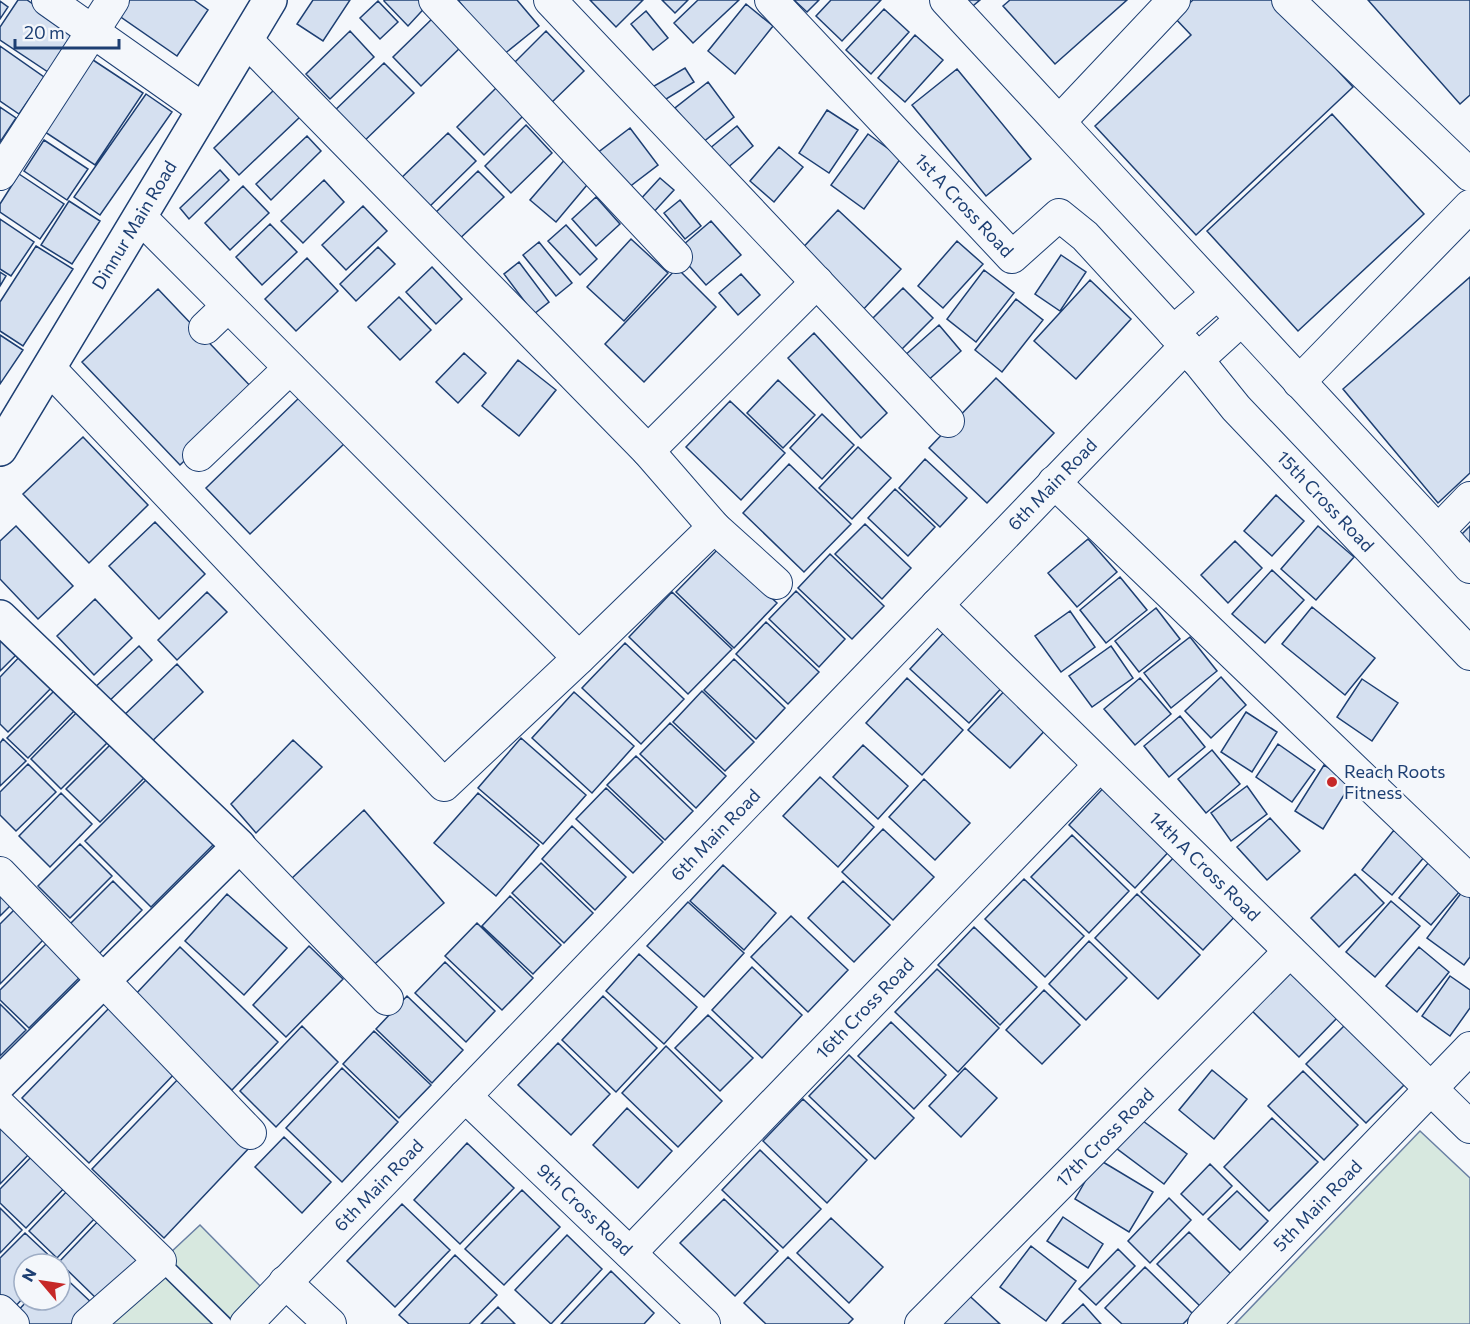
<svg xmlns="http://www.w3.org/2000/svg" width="1470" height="1324" font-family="Commissioner,sans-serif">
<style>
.green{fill:#d7e8df;stroke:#687fa3;stroke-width:1.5}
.building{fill:#d5e0f0;stroke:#1d3f73;stroke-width:1.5}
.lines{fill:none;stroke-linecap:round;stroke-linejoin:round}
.lane-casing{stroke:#1d3f73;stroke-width:18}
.street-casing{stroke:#1d3f73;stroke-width:34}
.secondary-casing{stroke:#1d3f73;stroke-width:36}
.lane{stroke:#f4f7fb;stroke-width:15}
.street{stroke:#f4f7fb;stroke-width:32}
.secondary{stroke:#f4f7fb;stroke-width:33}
.poi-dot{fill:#c62828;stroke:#f4f7fb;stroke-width:2}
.labels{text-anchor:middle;stroke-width:4.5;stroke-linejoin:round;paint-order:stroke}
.street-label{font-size:18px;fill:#1d3f73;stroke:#f4f7fb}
.poi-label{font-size:18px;fill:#1d3f73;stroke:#f4f7fb;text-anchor:start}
</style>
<rect width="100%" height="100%" fill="#f4f7fb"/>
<path class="green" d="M1420 1131 1470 1178V1324H1235Z
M200 1225 271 1297 246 1324H94Z"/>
<path class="building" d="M18 0H27L75 33 48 72 0 40V27Z
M124 0H194L208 10 177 56 115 13Z
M313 0H350L323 41 297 24Z
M432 0 408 26 384 1V0Z
M458 0H517L539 26 503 55Z
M590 0H643L616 27Z
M662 0H688L675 13Z
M698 0H739L693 43 674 23Z
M794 0H819L807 12Z
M831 0H881L842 41 816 16Z
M959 0H980L968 10Z
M1010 0H1127L1055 64 1003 6Z
M1193 0H1272L1353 87 1196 235 1095 126 1191 35 1174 17Z
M1368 0H1470V95L1460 104Z
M0 1 8 7 0 19Z
M378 1 398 22 380 39 360 18Z
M746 4 773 26 735 74 708 51Z
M884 9 909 32 871 74 846 50Z
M646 11 668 38 653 50 631 24Z
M437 14 465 43 421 86 393 57Z
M350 31 374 57 330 99 306 74Z
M546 31 584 71 546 108 508 69Z
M915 35 943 60 905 102 878 78Z
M0 46 44 77 19 114 0 101Z
M90 58 143 93 95 165 42 130Z
M384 63 414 93 358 147 329 116Z
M685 68 694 82 658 104 649 89Z
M957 69 1031 159 986 196 912 105Z
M708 82 734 117 702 143 675 108Z
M497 87 524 115 484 155 457 127Z
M275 89 301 116 239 175 214 148Z
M146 94 172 112 100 215 74 197Z
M0 107 16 118 0 142Z
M827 110 858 130 829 173 799 153Z
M1332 114 1424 214 1298 331 1207 231Z
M526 125 552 153 511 193 485 166Z
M737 126 753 146 726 169 709 149Z
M630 128 658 165 624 191 596 154Z
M448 133 476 161 424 212 396 183Z
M868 134 901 158 864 209 831 185Z
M307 136 321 151 271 200 256 184Z
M44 140 88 169 67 200 24 171Z
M779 147 803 167 774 202 750 181Z
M567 157 592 179 556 222 530 200Z
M220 170 229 180 189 219 180 208Z
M478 171 504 197 455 243 430 218Z
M19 174 64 204 40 239 0 212V204Z
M660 178 674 190 651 215 638 202Z
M324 180 344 202 303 243 281 221Z
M243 186 269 213 230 250 205 223Z
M596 197 620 224 596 246 572 219Z
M680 200 701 226 685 239 664 213Z
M69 201 100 221 72 264 41 245Z
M363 206 387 231 346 270 322 245Z
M838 210 901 269 860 313 797 254Z
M0 219 34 242 11 276 0 269Z
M711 221 741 255 706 285 676 251Z
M270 224 297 252 262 285 236 257Z
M566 225 597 259 580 275 548 241Z
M631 239 668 273 624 321 587 287Z
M957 241 983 264 943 308 918 286Z
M539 242 572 283 556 296 523 255Z
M36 246 73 269 23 346 0 331V302Z
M378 247 395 264 356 301 340 284Z
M1061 255 1086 272 1060 311 1035 294Z
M307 258 338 291 296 331 265 299Z
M519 262 549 302 534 314 504 274Z
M432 267 462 299 436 324 406 292Z
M677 268 716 307 644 382 605 344Z
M984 270 1014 293 976 342 947 319Z
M0 272 6 276 0 286Z
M741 274 760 295 738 315 719 293Z
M1470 277V473L1438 503 1343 389Z
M1090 280 1131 319 1076 379 1034 341Z
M903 288 933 318 896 355 866 325Z
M158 289 256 392 180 465 82 362Z
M399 297 431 330 400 360 368 327Z
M1016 299 1043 320 1002 372 975 350Z
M939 325 961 351 925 383 903 357Z
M814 333 887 413 861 438 788 358Z
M0 335 23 350 0 384Z
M464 353 486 373 458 403 436 382Z
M518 360 556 390 519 436 482 406Z
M996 378 1054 433 987 503 929 448Z
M778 380 815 415 783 448 747 413Z
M301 396 345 443 250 534 206 488Z
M730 401 785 453 741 500 686 447Z
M822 414 854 445 822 479 790 448Z
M83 437 148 505 89 563 23 494Z
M858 447 891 478 852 519 819 488Z
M925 459 967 498 940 527 899 488Z
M789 464 851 524 804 572 743 513Z
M895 489 935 527 908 556 868 518Z
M1276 495 1304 521 1272 556 1244 531Z
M155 522 205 574 159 619 109 566Z
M865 524 911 568 882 599 835 554Z
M16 526 73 586 38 619 0 579V541Z
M1318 526 1354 557 1316 600 1281 569Z
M1470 526V544L1461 535Z
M1088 539 1117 572 1077 607 1048 573Z
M1235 541 1262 568 1228 603 1201 575Z
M719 548 777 603 734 648 676 592Z
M830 554 884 606 852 639 798 588Z
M1272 570 1304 600 1265 643 1232 614Z
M1120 577 1147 610 1106 643 1080 610Z
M796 591 845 639 819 667 769 619Z
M207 592 227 612 177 660 158 640Z
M672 592 732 649 688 694 629 637Z
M95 599 132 638 94 675 57 636Z
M1312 607 1375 658 1345 695 1282 644Z
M1156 608 1180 639 1139 672 1115 641Z
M1070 611 1095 647 1061 672 1035 636Z
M766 622 819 672 788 704 736 654Z
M0 623 24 647 0 671Z
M949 627 1008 681 969 723 910 669Z
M1190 637 1217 671 1171 708 1144 673Z
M625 643 684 699 641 744 582 688Z
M139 646 152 660 104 706 90 692Z
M1111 646 1133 678 1092 707 1069 676Z
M26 650 58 681 8 732 0 724V677Z
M734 659 785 708 756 739 704 690Z
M177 664 203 692 144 749 118 721Z
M1221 677 1246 705 1211 738 1185 711Z
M907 678 963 730 922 775 866 723Z
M1140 678 1171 714 1135 745 1104 709Z
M1362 679 1398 703 1372 741 1337 717Z
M1009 686 1050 725 1010 768 968 730Z
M58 687 78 707 28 758 7 738Z
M702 691 754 742 725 771 673 722Z
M574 692 634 746 592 793 532 738Z
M83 706 113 737 61 789 31 759Z
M1246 712 1277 732 1252 772 1221 752Z
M1180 716 1205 747 1169 777 1144 746Z
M670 723 726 776 696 808 640 754Z
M119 736 152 770 100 822 66 789Z
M521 738 586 795 543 844 478 788Z
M3 739 26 761 0 786V743Z
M293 740 322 767 256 833 231 804Z
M1278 744 1315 770 1292 802 1256 777Z
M863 745 908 786 878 819 833 777Z
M1212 750 1240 784 1206 813 1178 779Z
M636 756 693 811 665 840 607 785Z
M28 764 56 792 16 831 0 815V792Z
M1324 765 1352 782 1323 829 1295 811Z
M154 772 220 838 151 907 85 841Z
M820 777 874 827 838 867 783 816Z
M924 779 970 823 935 860 889 817Z
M1109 782 1175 845 1135 888 1069 825Z
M1247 786 1267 814 1231 841 1211 813Z
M606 788 663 842 633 873 576 819Z
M61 793 92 824 50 867 19 836Z
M478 793 539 845 496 896 434 843Z
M364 810 444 903 369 969 290 880Z
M1270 818 1300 851 1267 880 1237 847Z
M572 826 626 877 595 910 542 859Z
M883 829 934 877 893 920 842 872Z
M1394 830 1425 856 1392 895 1362 870Z
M1072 835 1129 891 1089 933 1031 877Z
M80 844 112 876 70 918 38 886Z
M1177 854 1239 912 1203 950 1141 892Z
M1434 856 1466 884 1431 925 1399 898Z
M541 863 593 913 564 943 512 893Z
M723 865 776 913 744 950 690 901Z
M1355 874 1384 903 1339 947 1311 918Z
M1024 879 1084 936 1045 977 985 919Z
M113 881 142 910 97 956 68 926Z
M843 881 890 925 854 962 808 918Z
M0 886 15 901 0 916Z
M1462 892 1470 897V957L1464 965 1427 938Z
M227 894 287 948 244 995 185 941Z
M1137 894 1200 955 1158 999 1095 938Z
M510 896 561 945 533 974 482 926Z
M1391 901 1420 926 1375 977 1346 952Z
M688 902 744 953 704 997 647 946Z
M16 908 46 937 0 984V924Z
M791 916 848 970 808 1012 751 957Z
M477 923 533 978 502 1010 445 956Z
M974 927 1037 987 1000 1025 938 965Z
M1089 941 1127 978 1086 1020 1049 984Z
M47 943 81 976 29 1028 0 1000V990Z
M309 946 343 979 286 1037 253 1005Z
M180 947 278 1042 232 1090 134 996Z
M1419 947 1449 972 1417 1012 1386 986Z
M639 954 697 1007 664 1044 606 991Z
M445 962 495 1011 466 1042 415 993Z
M1287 965 1339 1016 1299 1057 1247 1006Z
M752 967 802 1015 762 1058 712 1010Z
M937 969 999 1028 958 1072 895 1012Z
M1450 976 1470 990V1008L1450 1036 1422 1016Z
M1044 990 1080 1025 1042 1064 1006 1030Z
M407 996 463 1050 432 1083 376 1029Z
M603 996 657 1048 616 1092 562 1040Z
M0 1004 26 1030 0 1056Z
M111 1006 178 1070 89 1163 22 1098Z
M708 1015 753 1058 720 1091 675 1048Z
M891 1022 946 1075 914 1109 858 1056Z
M1346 1024 1406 1083 1366 1123 1306 1064Z
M302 1026 338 1062 276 1127 240 1091Z
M374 1031 431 1085 399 1118 343 1064Z
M558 1043 610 1094 571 1135 518 1085Z
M666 1046 722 1101 678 1147 622 1093Z
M849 1055 914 1118 875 1159 809 1096Z
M342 1068 398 1122 342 1182 286 1128Z
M965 1068 997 1098 961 1137 929 1106Z
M1212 1070 1247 1099 1214 1139 1179 1110Z
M1303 1071 1358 1125 1324 1160 1268 1106Z
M179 1078 250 1147 164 1238 92 1169Z
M803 1099 867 1160 827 1203 763 1141Z
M627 1108 672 1151 638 1188 593 1145Z
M1139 1118 1187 1154 1164 1184 1116 1148Z
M1272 1118 1318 1162 1269 1211 1224 1167Z
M0 1123 31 1152 0 1184Z
M284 1137 331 1182 302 1213 255 1167Z
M467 1143 514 1188 460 1244 414 1200Z
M760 1150 821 1209 783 1248 722 1190Z
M36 1152 69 1183 26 1228 0 1203V1189Z
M1098 1159 1153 1192 1129 1232 1075 1199Z
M1210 1164 1232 1186 1203 1215 1181 1194Z
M69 1189 97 1216 57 1258 29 1231Z
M522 1190 560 1227 504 1285 465 1249Z
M1237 1191 1268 1221 1240 1250 1208 1219Z
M1169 1198 1191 1220 1150 1263 1128 1241Z
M724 1199 778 1251 735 1296 680 1243Z
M402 1204 450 1250 395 1307 347 1261Z
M0 1208 22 1230 0 1253Z
M1063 1217 1103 1244 1088 1268 1047 1241Z
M101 1218 142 1258 100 1302 59 1262Z
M831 1218 883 1267 849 1303 797 1253Z
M1189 1232 1233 1276 1202 1308 1157 1264Z
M25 1233 57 1263 24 1264V1297L12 1310 0 1299V1258Z
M567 1235 602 1269 551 1324 515 1290Z
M1031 1246 1076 1281 1046 1321 1000 1287Z
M1118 1249 1135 1266 1096 1305 1079 1289Z
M455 1255 497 1295 469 1324H409L399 1315Z
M788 1257 853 1319 848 1324H766L744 1303Z
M1145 1267 1193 1314 1183 1324H1122L1105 1308Z
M611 1271 654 1313 644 1324H561Z
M60 1273 94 1305 76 1324H23L14 1315 28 1300H60Z
M961 1288 1000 1324H937Z
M1083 1304 1101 1324H1062Z
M498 1307 515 1324H481Z"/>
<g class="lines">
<g class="lane-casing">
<path id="lane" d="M160 1261 224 1324"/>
</g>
<g class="street-casing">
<g id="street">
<path d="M48 0 204 110"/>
<path d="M435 0 676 257"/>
<path d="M550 0 948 421"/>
<path id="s1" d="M771 0 1012 257 1059 215 1085 236 1186 346 1236 408 1470 654"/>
<path d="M946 0 1059 122 1174 0"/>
<path d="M1288 0 1470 175"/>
<path d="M246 40 648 451 817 282"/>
<path d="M1059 122 1438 531 1470 498"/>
<path d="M0 174 113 0"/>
<path d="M140 217 579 658"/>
<path d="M205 328 228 306"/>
<path d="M1173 332 1217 294"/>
<path d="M1197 360 1241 320"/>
<path d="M49 368 444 785 579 658 714 527 648 451"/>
<path d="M1299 382 1470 206"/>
<path d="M199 455 290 368"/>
<path d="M1054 482 1470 881"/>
<path d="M714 527 776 583"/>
<path d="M1438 531 1470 567"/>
<path id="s2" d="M937 605 1470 1127"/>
<path d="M239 846 387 999"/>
<path d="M0 873 250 1133"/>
<path id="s3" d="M465 1096 704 1324"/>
<path d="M0 1106 160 1261 88 1324"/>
<path id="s4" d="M630 1253 1100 765"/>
<path d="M285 1282 330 1324"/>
<path d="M0 1311 13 1324"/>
<path id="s5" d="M246 1324 1186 346"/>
<path id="s6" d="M921 1324 1290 951"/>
<path id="s7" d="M1204 1324 1470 1048"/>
</g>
</g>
<g class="secondary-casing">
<g id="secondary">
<path id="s8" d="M0 449 270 0"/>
<path d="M0 617 239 846 0 1083"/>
</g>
</g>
<use href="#lane" class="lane"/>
<use href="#street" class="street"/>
<use href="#secondary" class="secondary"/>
</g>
<circle class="poi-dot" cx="1332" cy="782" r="6"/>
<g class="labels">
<g class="street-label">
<text dy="6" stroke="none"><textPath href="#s1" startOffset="282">1st A Cross Road</textPath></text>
<text dy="6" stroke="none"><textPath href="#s8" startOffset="261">Dinnur Main Road</textPath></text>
<text dy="6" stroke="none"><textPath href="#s5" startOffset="1164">6th Main Road</textPath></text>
<text dy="6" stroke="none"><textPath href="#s1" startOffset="807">15th Cross Road</textPath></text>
<text dy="6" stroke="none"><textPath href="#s5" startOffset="678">6th Main Road</textPath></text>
<text dy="6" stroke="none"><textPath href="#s2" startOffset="374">14th A Cross Road</textPath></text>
<text dy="6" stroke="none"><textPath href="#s4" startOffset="339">16th Cross Road</textPath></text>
<text dy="6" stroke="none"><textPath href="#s6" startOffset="262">17th Cross Road</textPath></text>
<text dy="6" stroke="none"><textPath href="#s5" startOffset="192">6th Main Road</textPath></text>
<text dy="6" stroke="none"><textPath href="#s7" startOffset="164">5th Main Road</textPath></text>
<text dy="6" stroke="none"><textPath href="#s3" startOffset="165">9th Cross Road</textPath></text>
</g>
<g class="poi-label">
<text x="1344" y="778">Reach Roots<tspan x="1344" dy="21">Fitness</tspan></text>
</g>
</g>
<g transform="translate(42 1282) rotate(299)"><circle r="28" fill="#f4f7fb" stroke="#9eadc5" stroke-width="1.5"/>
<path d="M0-4.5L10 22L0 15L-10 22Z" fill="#c62828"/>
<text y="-9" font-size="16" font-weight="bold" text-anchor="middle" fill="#1d3f73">N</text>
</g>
<path d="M15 39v9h104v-9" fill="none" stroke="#1d3f73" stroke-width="3"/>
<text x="24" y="39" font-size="18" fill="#1d3f73" stroke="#f4f7fb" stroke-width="4.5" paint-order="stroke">20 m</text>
</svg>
